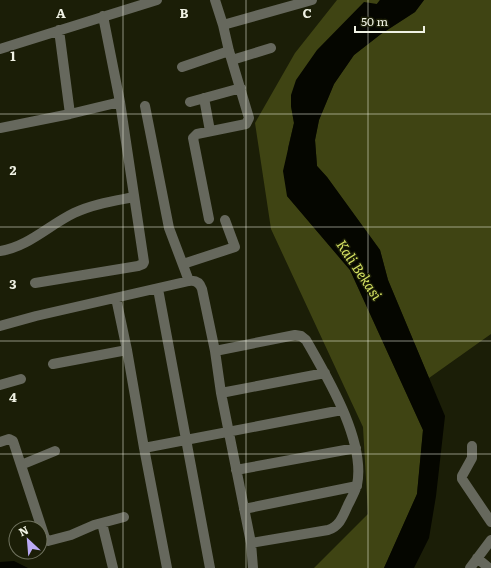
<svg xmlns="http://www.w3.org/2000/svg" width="491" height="568" font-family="Literata,serif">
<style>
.green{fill:#3f4413}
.water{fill:#050600}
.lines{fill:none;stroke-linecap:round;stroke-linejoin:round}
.minor{stroke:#66685d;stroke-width:10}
.grid{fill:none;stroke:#f0f2e4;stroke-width:1;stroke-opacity:0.55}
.labels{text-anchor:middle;stroke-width:3;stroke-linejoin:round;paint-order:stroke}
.water-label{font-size:14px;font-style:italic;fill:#d5e263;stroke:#1b1e07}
.grid-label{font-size:13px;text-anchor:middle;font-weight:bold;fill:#f0f2e4;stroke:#1b1e07;stroke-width:3;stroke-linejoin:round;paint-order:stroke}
</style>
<rect width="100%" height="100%" fill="#1b1e07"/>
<path class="green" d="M337 0H380L291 106 294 123 288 148 287 196 350 270 423 430 417 494 384 568H314L368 514 363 427 271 229 255 123 295 53Z
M424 0H491V334L429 378 388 280 380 250 327 177 317 166 315 140 319 120 334 84 354 55 381 34 415 12Z"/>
<path class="water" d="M380 0H424L415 12 381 34 354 55 334 84 319 120 315 140 317 166 327 177 380 250 388 280 445 416 436 496 429 538 414 568H384L417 494 423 430 350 270 287 196 283 171 294 123 291 106V95L296 80 317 50 364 2 377 4Z
M14 561 28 568H0V562Z"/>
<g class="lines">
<path class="minor" d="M223 25 312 0
M59 30 70 114
M0 49 157 0
M232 60 271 48
M182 67 229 51
M204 98 210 131
M190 102 241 88
M145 106 169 228 189 281
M0 128 70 114 120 102
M209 219 193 138 197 134 246 124 249 118 229 51 223 25 215 0
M0 251C28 247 49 225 74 213 93 204 114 201 134 197
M183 264 235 247 225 220
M35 283 138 266 143 264 144 262 120 102 103 16
M158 289 210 568
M116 298 127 350 144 448 167 568
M0 326 36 316 189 281C196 280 200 283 202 289L215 351 221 393 251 543 253 568
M215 351 295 335 301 336 306 340C327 377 366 441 357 485 355 492 351 499 348 505 343 516 340 526 328 530L251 543
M53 364 127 350
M0 385 21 379
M221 393 325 373
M0 442 9 439 13 441 45 538 48 541 71 535 94 525 124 517
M472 446V458L462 476V479L491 522
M144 448 342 410
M21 465 55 451
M236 470 356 448
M244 509 357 486
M102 523 113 568
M477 558 489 568
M470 568 491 540"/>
</g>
<path class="grid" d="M123 0V568M246 0V568M368 0V568M0 114H491M0 227H491M0 341H491M0 454H491"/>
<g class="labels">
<g class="water-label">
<text transform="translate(359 270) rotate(56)" y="5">Kali Bekasi</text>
</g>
</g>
<g class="grid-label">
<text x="61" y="18">A</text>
<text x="184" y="18">B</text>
<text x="307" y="18">C</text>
<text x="13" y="61">1</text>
<text x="13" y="175">2</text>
<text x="13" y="289">3</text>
<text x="13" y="402">4</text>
</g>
<g transform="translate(28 540) rotate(334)"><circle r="19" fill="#1b1e07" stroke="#70735f"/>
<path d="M0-3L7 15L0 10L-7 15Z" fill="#bbaaf6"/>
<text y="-6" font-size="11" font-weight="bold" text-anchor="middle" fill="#f0f2e4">N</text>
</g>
<path d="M355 26v6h69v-6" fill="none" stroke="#f0f2e4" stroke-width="2"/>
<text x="361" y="26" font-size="12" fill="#f0f2e4" stroke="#1b1e07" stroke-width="3" paint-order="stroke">50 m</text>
</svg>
